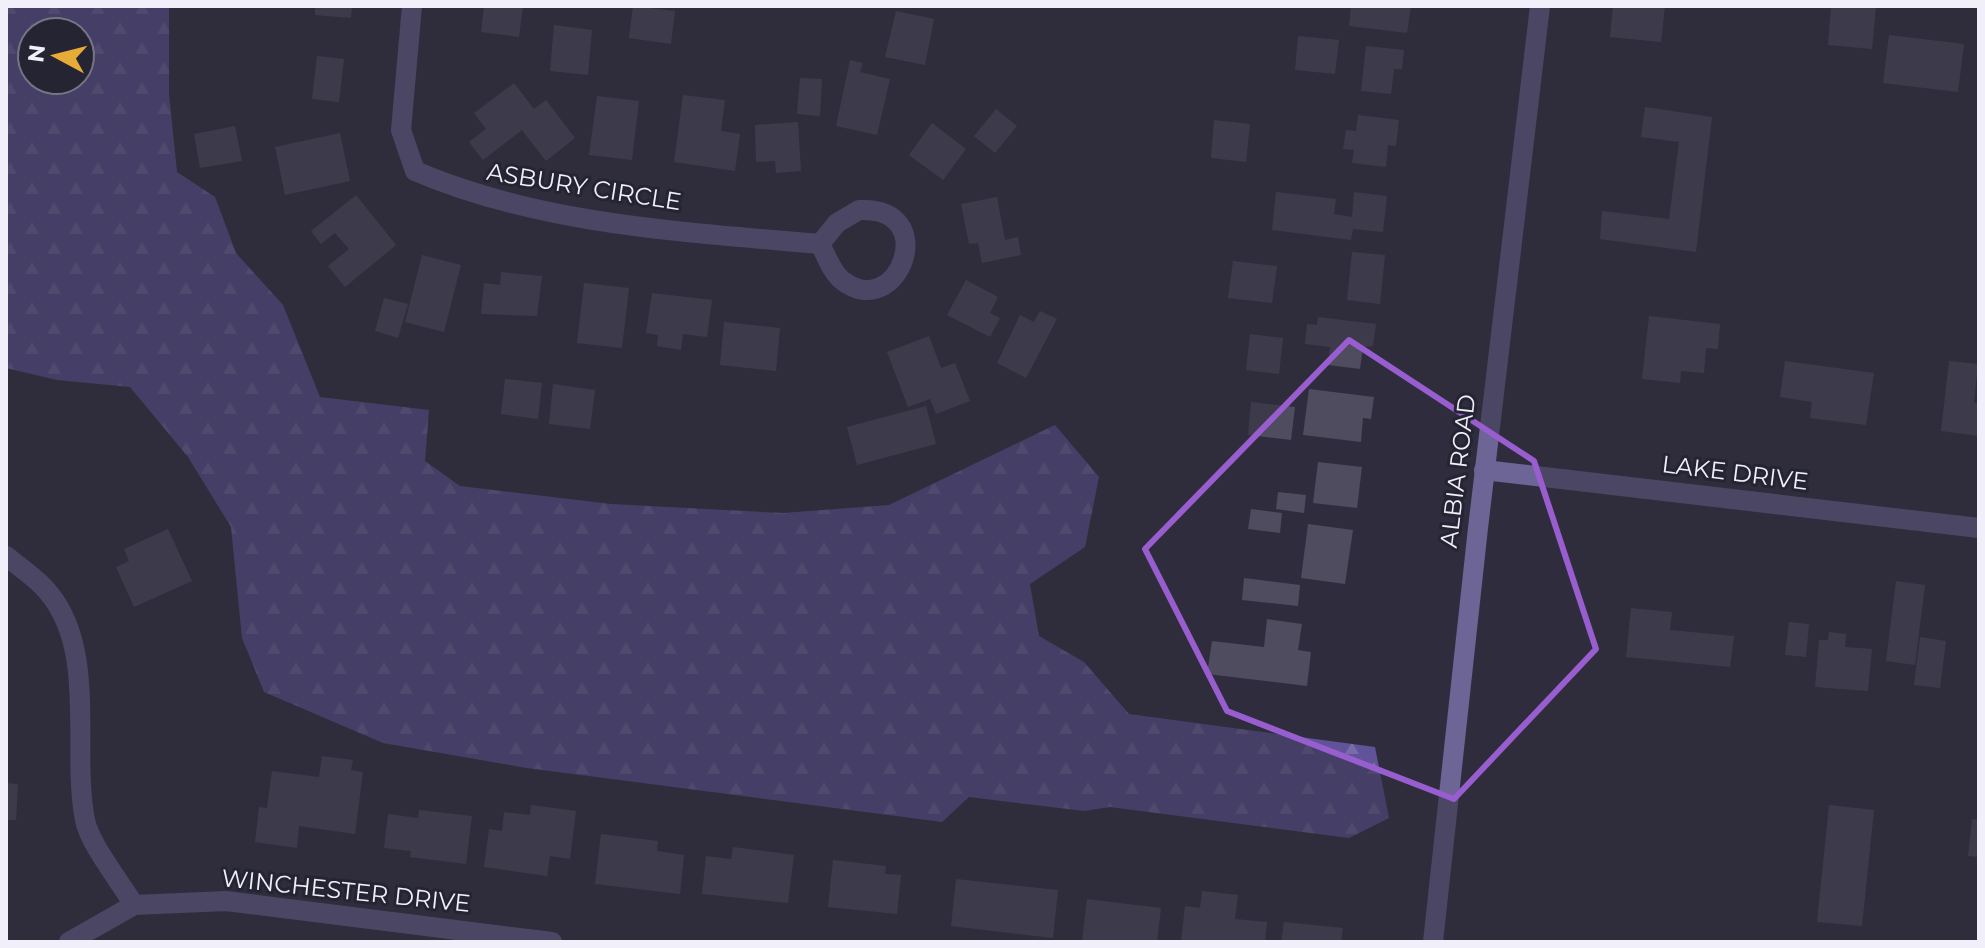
<svg xmlns="http://www.w3.org/2000/svg" width="1985" height="948" font-family="Montserrat,sans-serif">
<style>
.forest{fill:url(#forest-firs);fill-rule:evenodd}
.building{fill:#4e4c5e}
.lines{fill:none;stroke-linecap:round;stroke-linejoin:round}
.minor{stroke:#6c6596;stroke-width:20}
.tertiary{stroke:#6c6596;stroke-width:20}
.marked{fill:none;stroke:#985dce;stroke-width:6;stroke-linejoin:round}
.labels{text-anchor:middle;stroke-width:6;stroke-linejoin:round;paint-order:stroke}
.street-label{font-size:24px;fill:#f0effa;stroke:#252433}
</style>
<defs>
<pattern id="forest-firs" width="22" height="20" patternUnits="userSpaceOnUse" patternTransform="scale(2)"><rect width="22" height="20" fill="#605399"/><path d="M5 1l3.5 6h-7zM16 11l3.5 6h-7z" fill="#776ca8"/></pattern>
</defs>
<rect width="100%" height="100%" fill="#2f2d3d"/>
<path class="forest" d="M6 6H169V94L177 172 215 197 236 253 283 305 320 397 429 410 425 461 460 486 611 504 783 513 889 505 1055 425 1099 477 1085 547 1030 584 1039 636 1084 662 1129 714 1375 747 1389 818 1349 838 1110 807 1084 811 969 797 942 822 527 768 383 743 264 692 242 638 231 527 188 457 130 387 57 380 6 368ZM32 32H80V80H32Z"/>
<path class="building" d="M315 6H352L351 18 315 15Z
M484 6H523L519 37 481 32Z
M633 6 675 11 671 44 629 38Z
M1351 6H1411L1407 33 1349 26Z
M1613 6H1665L1661 42 1610 37Z
M1831 6H1876L1872 49 1828 45Z
M896 11 934 19 925 65 885 57Z
M554 25 592 30 588 75 550 71Z
M1889 35 1964 44 1958 92 1883 83Z
M1298 36 1339 40 1335 74 1295 70Z
M1366 46 1404 50 1402 69H1394L1391 94 1361 91Z
M317 56 344 59 339 102 312 99Z
M850 60 863 63 860 72 890 79 877 135 836 126Z
M800 78 822 79 820 116 797 114Z
M514 83 534 109 546 100 575 138 546 161 522 130 483 160 469 142 486 129 474 113Z
M683 95 725 100 721 131 740 134 735 171 674 162Z
M597 96 639 101 632 160 589 155Z
M1645 107 1712 117 1696 252 1600 239 1602 211 1669 219 1679 142 1641 137Z
M996 109 1017 126 995 153 974 136Z
M1358 115 1399 120 1396 146 1388 145 1386 167 1352 163 1354 150 1343 149 1346 130 1356 131Z
M1214 120 1250 124 1246 162 1211 158Z
M798 122 801 171 776 173 775 161 756 162 755 125Z
M932 123 966 149 943 180 909 155Z
M235 126 242 161 200 168 194 134Z
M340 133 350 181 285 195 275 147Z
M1276 192 1336 199 1334 214 1352 217 1354 192 1387 196 1383 232 1353 229 1351 240 1272 230Z
M356 195 396 245 345 287 328 266 349 249 335 233 321 244 311 231Z
M997 197 1005 240 1018 237 1021 255 982 263 978 243 969 244 961 204Z
M1352 252 1385 255 1380 304 1347 300Z
M422 255 461 265 444 332 405 322Z
M1233 261 1277 266 1272 303 1228 298Z
M501 272 542 276 537 316 481 314 484 283 500 285Z
M966 280 998 297 990 313 1000 318 990 337 947 315Z
M584 283 629 288 622 348 577 343Z
M652 293 712 300 707 337 683 334 681 350 657 346 658 335 646 333Z
M384 298 408 304 398 338 375 331Z
M1040 311 1057 319 1026 378 997 363 1020 315 1034 322Z
M1649 316 1720 324 1718 349 1706 348 1704 373 1681 371 1680 383 1642 379Z
M1318 317 1376 324 1373 346 1363 347 1360 369 1328 365 1330 347 1305 344 1307 324 1317 325Z
M724 322 780 328 776 371 720 365Z
M1250 334 1283 338 1279 374 1246 370Z
M929 336 941 368 955 363 970 401 936 414 930 399 908 407 887 352Z
M1785 361 1874 373 1866 425 1810 418 1812 402 1780 397Z
M1949 361 1978 364 1974 403H1979V436L1941 431Z
M505 379 542 383 538 419 501 414Z
M553 384 595 390 590 429 549 424Z
M1309 389 1374 397 1371 419 1363 418 1361 442 1303 435Z
M1251 402 1295 407 1291 440 1248 435Z
M926 406 936 444 857 465 847 427Z
M1318 462 1362 467 1357 508 1313 503Z
M1278 492 1306 495 1304 513 1276 509Z
M1251 509 1282 513 1280 533 1248 529Z
M1308 524 1353 530 1345 584 1301 578Z
M168 529 192 581 134 607 116 567 129 561 124 549Z
M1244 578 1300 585 1298 606 1242 600Z
M1896 581 1925 585 1915 665 1886 661Z
M1631 608 1672 612 1670 630 1734 636 1730 667 1626 657Z
M1267 619 1302 624 1298 650 1311 652 1307 686 1207 674 1212 641 1264 647Z
M1789 622 1809 624 1806 657 1785 655Z
M1829 632 1846 634 1845 647 1872 649 1868 691 1815 687 1819 640H1828Z
M1920 637 1946 641 1940 688 1914 685Z
M322 756 353 760 351 770 363 772 355 834 299 826 297 848 255 842 259 807 267 808 272 771 319 777Z
M6 783 18 784 16 820H6Z
M531 805 576 811 570 859 550 856 547 876 484 867 489 829 502 831 504 812 530 815Z
M1829 805 1874 810 1862 926 1817 922Z
M419 810 472 816 466 864 410 857 411 851 384 848 388 814 418 818Z
M1972 819 1979 820V857L1968 856Z
M601 834 658 841 657 851 684 855 680 894 595 884Z
M733 847 794 855 788 903 702 894 706 856 731 859Z
M833 860 886 866 885 874 901 875 897 914 828 907Z
M956 879 1058 890 1053 938 951 926Z
M1202 891 1238 895 1235 919 1267 922 1265 942H1181L1185 906 1200 908Z
M1087 899 1161 908 1157 942 1082 941Z
M1284 922 1343 928 1341 942H1281Z"/>
<g class="lines">
<path class="minor" d="M412 6 401 130 415 171C541 225 685 232 820 244
M859 210C943 206 898 323 843 281 832 273 827 257 820 244L837 223Z
M1484 470 1979 528
M6 556C19 567 37 578 48 592 98 651 71 749 85 820 89 843 121 883 134 905L69 942
M134 905 226 901 552 942"/>
<path class="tertiary" d="M1433 942 1478 528 1540 6"/>
</g>
<path d="M0 0H1985V948H0ZM1349 340 1534 461 1596 649 1454 799 1227 711 1145 549Z" fill="#2f2d3d" fill-opacity=".55" fill-rule="evenodd"/>
<path class="marked" d="M1349 340 1534 461 1596 649 1454 799 1227 711 1145 549Z"/>
<g class="labels">
<g class="street-label">
<text transform="translate(584 187) rotate(9)" y="8">ASBURY CIRCLE</text>
<text transform="translate(1458 471) rotate(-83)" y="8">ALBIA ROAD</text>
<text transform="translate(1735 473) rotate(7)" y="8">LAKE DRIVE</text>
<text transform="translate(346 891) rotate(6)" y="8">WINCHESTER DRIVE</text>
</g>
</g>
<rect width="1985" height="948" fill="none" stroke="#f0effa" stroke-width="16"/>
<g transform="translate(56 56) rotate(277)"><circle r="38" fill="#252433" stroke="#767583" stroke-width="2"/>
<path d="M0-6L14 30L0 20L-14 30Z" fill="#e7ac37"/>
<text y="-12" font-size="22" font-weight="bold" text-anchor="middle" fill="#f0effa">N</text>
</g>
</svg>
